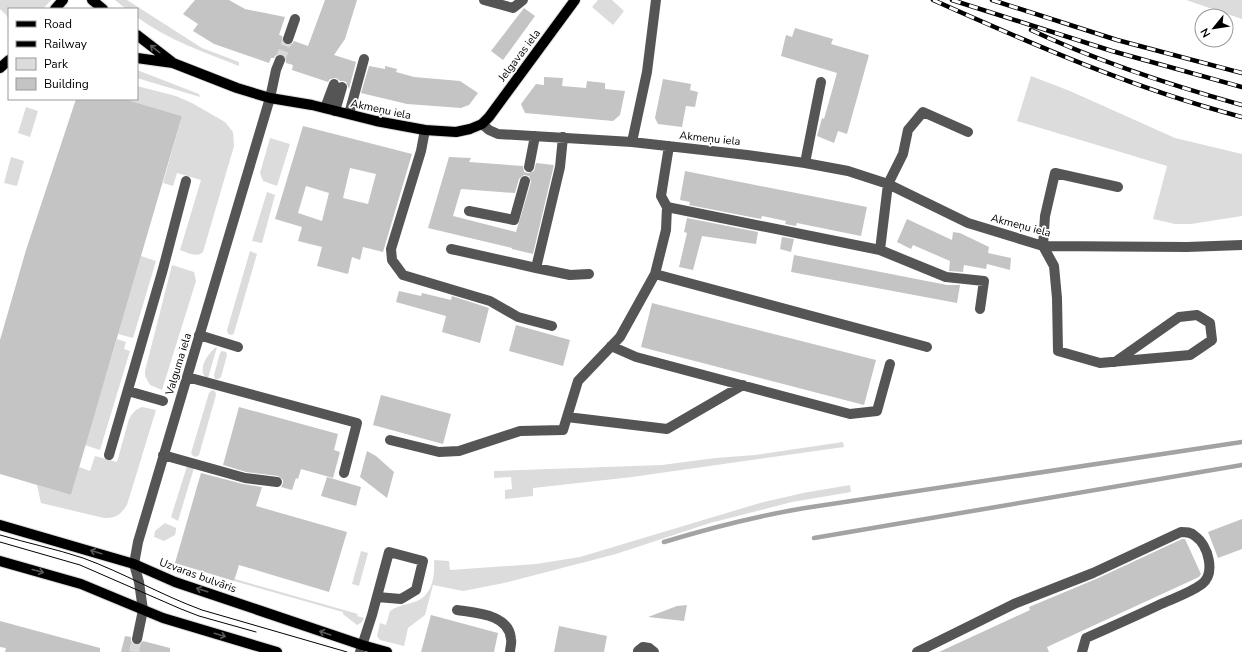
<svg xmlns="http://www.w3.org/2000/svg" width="1242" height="652" font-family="'Nunito Sans',sans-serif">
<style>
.green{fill:#dcdcdc}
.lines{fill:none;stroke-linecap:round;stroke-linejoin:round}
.stream{stroke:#a3a3a3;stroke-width:4.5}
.building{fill:#c4c4c4;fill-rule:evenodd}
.minor-tunnel{stroke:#d9d9d9;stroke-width:10;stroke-dasharray:10 5;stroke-linecap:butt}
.major-casing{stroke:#dbdbdb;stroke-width:12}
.minor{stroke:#555;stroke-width:10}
.major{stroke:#000;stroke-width:10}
.tram{stroke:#000;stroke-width:1}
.rail-casing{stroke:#000;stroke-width:4.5}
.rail{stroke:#fff;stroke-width:3;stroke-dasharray:9;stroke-linecap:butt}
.oneway{stroke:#595959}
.labels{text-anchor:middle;stroke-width:3.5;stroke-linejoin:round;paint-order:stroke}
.street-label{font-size:11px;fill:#000;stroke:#fff}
</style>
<rect width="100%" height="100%" fill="#fff"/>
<path class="green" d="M0 0H51L43 9H9V22L7 16 0 9Z
M115 0H127L202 48 239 62V66C204 52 168 40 137 17V9H126Z
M598 0H612L624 11 613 25 592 7Z
M1186 0H1242V19Z
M137 70 199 94 200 97 137 78Z
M1031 76 1070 91 1175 138 1242 154V216L1191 224H1175L1153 219 1167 166 1017 121Z
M137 86 176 96 192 103 225 122 233 132 234 146 203 252C197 258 188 253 180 250L201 180 177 173 173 186 163 183 182 116 124 99H137Z
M26 107 38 111 30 137 18 133Z
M270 138 290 144 277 186 263 181 260 173Z
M11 157 24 161 17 186 4 183Z
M267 192 275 195 262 243 252 241Z
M250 251 257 254 234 333 232 335 228 334 227 330Z
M141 256 156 261 133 338 118 334Z
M172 265 194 272 196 281 162 390 150 385 145 376V371Z
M117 339 126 342 124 349 130 351 100 450 85 445Z
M216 347H217L208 378 205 377C198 367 208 354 216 347Z
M222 351 226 352 227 355 221 377 218 379H215L214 375 220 353Z
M212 390 215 391 216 395 199 455 196 457 193 456 191 453 209 393Z
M142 407 156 410 127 505C120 515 117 518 104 518L41 503 37 485 71 495 79 467 90 471 95 456 117 462 129 419C133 412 135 410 142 407Z
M843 442 844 447 632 477 533 488V496L505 499V490L512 489 511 477 494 478V471L662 465 715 458 755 455Z
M187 466 194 468 178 521 171 517Z
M850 485 851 492 792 502 710 523 616 554 504 583 463 591 433 585 425 615 408 628 404 646 380 640 377 636 380 623 386 625 390 611C398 605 407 605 417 601 433 594 435 575 434 560L449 561 450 570 536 564 580 557 760 503 803 493Z
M165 523 176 528V530L175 535 164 541 154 537 155 531Z
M361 551 368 553 359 586 352 584Z
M235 579 358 614 357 616 364 618 362 622 357 625 343 614V612L234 581Z"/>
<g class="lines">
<path class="stream" d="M814 538 1242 465
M664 542C710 528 757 516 805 508L1242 442"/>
</g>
<path class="building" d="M195 0H229L245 9 285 17 279 35 282 36 283 43 289 45 292 44 294 41 308 46 325 0H357L345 39 334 55 356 62 349 89 346 82 343 81H340L336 78 330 79 328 82 292 70 293 65 286 63 285 56 282 54 276 55 274 58H271L269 63 214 44 193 31 198 24 183 14Z
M524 8 535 16 503 60 491 51Z
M795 28 833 39 831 44 869 55 847 134 838 131 834 143 817 136 822 118 824 119 837 73 781 56 786 35 792 37Z
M369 66 385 69V66L397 69 396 72 414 77 460 81 478 93 469 105 461 108 407 104 361 93Z
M544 77 563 78 562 86 586 88 587 81 605 83V89L625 91 620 115 613 121 525 113 521 104 536 84 544 85Z
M663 79 691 84 690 90 698 92 695 107 686 106 682 127 658 124 655 118Z
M76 99H124L182 116 71 495 0 474V340L26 250Z
M303 126 412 154 383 252 363 247 360 260 352 257 348 274 317 266 322 247 298 241 302 227 275 219ZM350 168 376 174 368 204 343 198ZM306 186 329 193 322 221 298 213Z
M449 157 471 158 469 162 523 166 524 172 528 173 534 171 536 163 554 165 533 254 512 249V248L428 228ZM524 175 529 176 531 182 516 232 453 216 461 189 515 193 519 179Z
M685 171 867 207 861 236 797 223 796 226 785 224 786 221 762 216 761 219 689 205 690 202 680 200Z
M687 218 758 232 756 244 702 236 693 270 679 267 687 233 684 232Z
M907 219 952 240 953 232 960 233 989 247 988 253 1011 258 1010 270 987 264 986 269 964 265 963 272 949 271 950 261 913 245 911 249 897 242Z
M782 237 794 239 791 252 780 249Z
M794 255 947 285H960L957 303 791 272Z
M399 291 421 296 422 293 451 300 452 296 489 308 480 343 442 332 446 316 396 302Z
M652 303 876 360 864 405 641 347Z
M516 325 570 340 563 366 509 351Z
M381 395 451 414 443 444 373 425Z
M239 407 338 434 334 450 340 452 333 478 301 469 298 479 296 478 292 490 281 487 283 483V480L278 476 246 472 223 465Z
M367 451 376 456 394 472 387 498 360 477Z
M201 473 243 484 262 487 256 506 347 532 329 592 239 565 234 581 175 563Z
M327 477 361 487 356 506 321 496Z
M1242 519V549L1218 558 1208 532Z
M1182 539H1185L1201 574 1199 577 1047 647 1049 652H939L1030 610 1029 607 1096 579Z
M687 605 684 621 648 617 677 606Z
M431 615 498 633 494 652H421Z
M0 621 100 648V652H5L6 648 0 647Z
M559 626 607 636 604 652H554Z
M125 636 131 637V641L135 645H139L143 641 170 648V652H121Z"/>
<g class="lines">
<path class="minor-tunnel" d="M280 60 288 39
M134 652 137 639"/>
<g class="major-casing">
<path id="major" d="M92 0 103 9
M55 9 63 0
M137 35 172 62
M137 58 173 63 237 88 270 98 312 105 376 121 425 130 456 132 470 129 482 124 489 117 575 0
M0 68 9 60
M0 525 134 564 175 582 362 645 387 652
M0 561 81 584 163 618 277 652"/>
</g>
<path class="minor" d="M484 0 513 8 523 0
M288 39 295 19
M325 108 334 84
M335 111 342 87
M349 114 364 59
M482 124 489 130 498 134 632 142 747 155 805 163 848 171 888 184 968 223 1043 246 1187 247 1242 245
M425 130 421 151 391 249 392 260 403 275 490 301 518 317 552 326
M632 142 647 72 656 0
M669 146 661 196 667 207 880 250 888 184 903 154 908 130 923 112 968 132
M805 163 821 82
M529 167 535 136
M469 211 514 220 525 181
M451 249 536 268 560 167 563 137
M880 250 946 277 984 281 980 309
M536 268 570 275 589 274
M655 274 927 347
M199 335 238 347
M611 346 636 357 850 414 877 411 890 364
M1115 362 1179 317 1197 315 1210 323 1212 340 1190 355 1100 363 1058 351 1057 298 1054 266 1043 246 1045 216 1055 173 1118 187
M187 377 357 423 344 473
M128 391 163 401
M567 417 667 429 743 385
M390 440 439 452 459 451 520 431 563 430 578 381 620 337 655 274 666 230 667 207
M109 455 163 269 186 181
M163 455 245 478 277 482
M457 610C476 613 509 614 511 639 512 643 510 648 510 652
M137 639 143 610 139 582 134 564 138 542 270 98 276 70 280 60
M360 652 372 615 389 552 423 561 416 590 401 599 377 597
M638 652V651L643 647 649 648 654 652
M917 652 1014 604 1093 573 1181 532C1186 532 1191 532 1195 536 1208 545 1216 573 1202 584 1190 593 1174 598 1161 604 1136 616 1111 627 1086 638L1082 652"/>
<use href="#major" class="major"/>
<path class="tram" d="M0 535C27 543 56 549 83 558 124 573 161 595 202 610L347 652
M0 542 80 565 181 609 199 616 256 632"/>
<g class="rail-casing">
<path id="rail" d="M933 0C1034 45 1135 89 1242 117
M952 0 1112 51 1242 87
M992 0 1117 40 1242 73
M1031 30C1099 62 1170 85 1242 105"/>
</g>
<use href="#rail" class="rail"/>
</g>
<defs><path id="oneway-shaft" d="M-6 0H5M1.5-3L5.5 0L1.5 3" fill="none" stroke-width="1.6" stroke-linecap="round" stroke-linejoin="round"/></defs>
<g class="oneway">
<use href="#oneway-shaft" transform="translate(155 49) rotate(-142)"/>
<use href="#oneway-shaft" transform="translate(96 552) rotate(-163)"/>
<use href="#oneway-shaft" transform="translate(38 571) rotate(15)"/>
<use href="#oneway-shaft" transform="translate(202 590) rotate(-162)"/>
<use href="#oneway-shaft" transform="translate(325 633) rotate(-161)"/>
<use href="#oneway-shaft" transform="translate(220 635) rotate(17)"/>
</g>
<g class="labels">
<g class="street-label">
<text transform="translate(519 55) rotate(-53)" y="4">Jelgavas iela</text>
<text transform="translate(381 109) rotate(12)" y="4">Akmeņu iela</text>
<text transform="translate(710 138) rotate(6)" y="4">Akmeņu iela</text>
<text transform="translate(1021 225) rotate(15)" y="4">Akmeņu iela</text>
<text transform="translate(178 364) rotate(-73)" y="4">Valguma iela</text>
<text transform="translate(198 575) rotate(20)" y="4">Uzvaras bulvāris</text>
</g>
</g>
<rect x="8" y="8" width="130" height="92" fill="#ffffff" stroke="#999999"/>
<rect x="16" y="21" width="20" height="6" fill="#000000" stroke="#999999"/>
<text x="44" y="28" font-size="12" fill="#000000">Road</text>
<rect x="16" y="41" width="20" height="6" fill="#000000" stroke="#999999"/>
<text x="44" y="48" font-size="12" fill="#000000">Railway</text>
<rect x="16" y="58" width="20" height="12" fill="#dcdcdc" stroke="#999999"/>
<text x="44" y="68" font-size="12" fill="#000000">Park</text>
<rect x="16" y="78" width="20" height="12" fill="#c4c4c4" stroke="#999999"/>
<text x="44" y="88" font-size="12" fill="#000000">Building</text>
<g transform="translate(1214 28) rotate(240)"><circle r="19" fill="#ffffff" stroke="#999999"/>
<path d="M0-3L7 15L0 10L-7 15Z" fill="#000000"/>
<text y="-6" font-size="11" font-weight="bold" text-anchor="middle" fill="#000000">N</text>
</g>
</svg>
